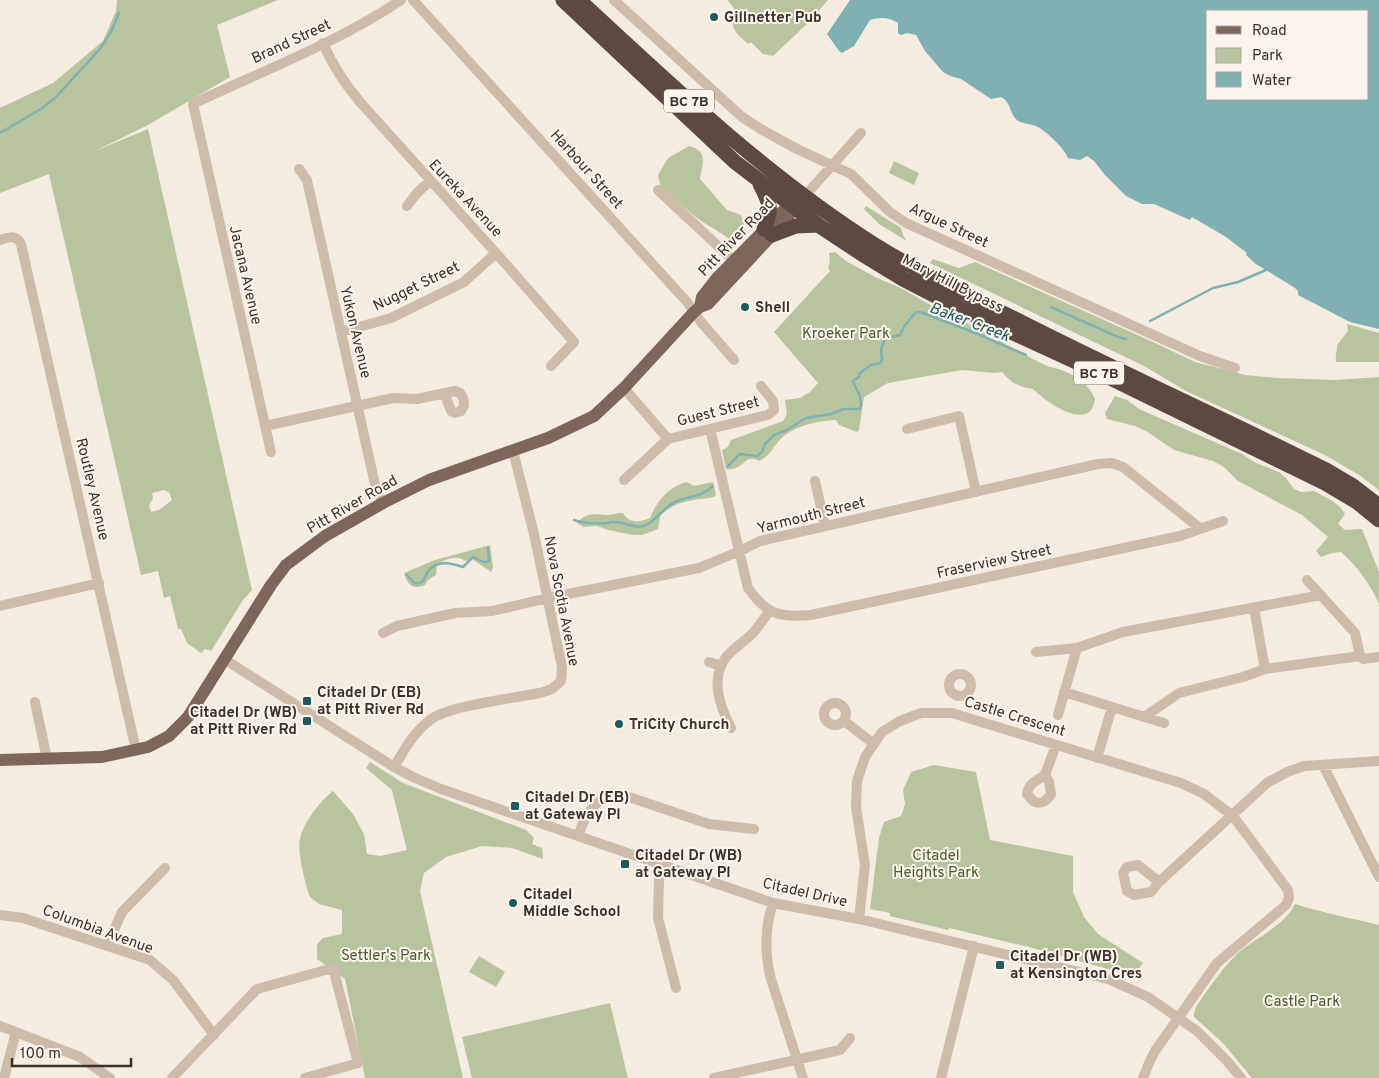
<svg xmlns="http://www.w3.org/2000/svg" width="1379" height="1078" font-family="Overpass,sans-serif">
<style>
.green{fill:#b8c4a0;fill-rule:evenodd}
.water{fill:#7fb0b2;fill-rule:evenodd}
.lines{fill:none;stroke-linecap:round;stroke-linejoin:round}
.stream{stroke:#7fb0b2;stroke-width:2.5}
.minor{stroke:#cdbbac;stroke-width:10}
.major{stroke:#7d675c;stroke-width:12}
.highway{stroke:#5c4a42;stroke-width:15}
.poi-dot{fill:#1f5a5e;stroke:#fbf5ee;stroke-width:2}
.labels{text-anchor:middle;stroke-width:4;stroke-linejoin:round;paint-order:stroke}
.shield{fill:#fbf5ee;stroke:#756b66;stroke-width:1}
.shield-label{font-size:14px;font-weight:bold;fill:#3b302b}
.poi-label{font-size:15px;font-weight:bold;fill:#3b302b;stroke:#fbf5ee;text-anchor:start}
.street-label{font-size:15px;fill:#3b302b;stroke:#fbf5ee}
.park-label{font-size:15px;fill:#4a5a2e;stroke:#fbf5ee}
.water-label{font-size:16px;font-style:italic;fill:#1f5a5e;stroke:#fbf5ee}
</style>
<rect width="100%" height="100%" fill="#f4ebe1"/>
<path class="green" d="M117 0H278L217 25 230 77 148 125 95 151 148 129 252 590 243 600 211 651 205 649 201 653 187 643 181 629H178L170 596 164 598 158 571 141 575 49 174 0 193V108L53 83 103 41 116 11ZM164 490 169 492 172 500 159 510 151 512 149 506 153 498 152 493Z
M727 0H828L808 23 773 56 763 54 751 42 748 44C744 40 737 35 734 29 729 17 744 17 727 0Z
M689 146C709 151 702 164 700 179L727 210 741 215 746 231 732 241C720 231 703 224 692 214 681 205 672 196 661 188L658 175 668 158Z
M894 161 919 173 914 185 889 173Z
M866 206 901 228 903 235 907 241 879 224 864 209Z
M835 252 846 261 877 278 901 288 934 307 983 331 991 341H1000C1015 349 1030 358 1045 365 1051 368 1058 368 1064 371 1078 377 1089 385 1095 399 1094 404 1093 410 1088 413 1072 421 1043 399 1033 389 1020 388 1010 382 1002 372L994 373 962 370 888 383 864 397 859 430 857 432 839 425 836 420C817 421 791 426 778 442 771 450 770 456 759 461L755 459H749C741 464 737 471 726 469L722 450 728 447 731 440 783 421C789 413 786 409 785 400L800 398 810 392 818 383 774 332 830 271 828 268 830 262 829 253Z
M933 259 959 268 975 262 1153 342 1195 362 1245 375 1277 378 1335 380 1379 377V490L1359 475 1325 455 1186 391 1144 366 930 263Z
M1347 324 1379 333V362H1336C1335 356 1337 352 1337 345L1348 331Z
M1115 396 1127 400 1139 409 1242 454 1256 463 1279 472 1286 478 1294 489 1301 492 1314 491 1331 500 1340 507 1345 514 1338 524 1345 530 1362 529 1379 572V604C1371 585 1357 566 1341 552L1332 553 1321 557 1316 551 1328 537 1302 515 1238 481 1224 467 1213 461 1174 450 1146 431 1135 426 1107 419 1105 413Z
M687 482 694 486 713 482 716 495 714 497C695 500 675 500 660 516L658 529 642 535H633L608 530 597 526 584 527 577 523C586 512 594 514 606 515 612 515 617 513 623 513 629 524 640 522 650 518 656 502 669 486 687 482Z
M490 545 493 568 491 572 472 559 465 561C456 554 446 560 437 564L436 575 428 580 425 585C413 590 408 586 404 573L435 560Z
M370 762 403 783 526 830 534 838 532 844 542 848 543 859 512 848 482 846 446 857 424 873 420 891 463 1078H365L345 979 317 959V944L323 938 342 934V910L319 904 310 897C305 884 297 851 300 839 303 823 321 800 333 791L353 814 364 834 367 854 380 856 407 850 392 790 366 768Z
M934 765 976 772 990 840 1073 856V892L1084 917 1098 934 1143 963 1133 976 1029 947 949 928 948 930 890 916V913L870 909 879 838 884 822 901 816 905 804 903 790 911 772Z
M1295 904C1323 913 1351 918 1379 925V1078H1252L1223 1043 1194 1017V1013L1196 1007C1209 988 1222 968 1239 952 1257 937 1284 926 1295 904Z
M479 956 505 972 496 987 469 972Z
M610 1003 628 1078H472L462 1037Z"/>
<path class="water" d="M850 0H1379V329L1350 322 1298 295V291L1295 288 1256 264 1246 255 1247 253 1226 237 1192 217 1190 220 1154 204H1142L1126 196 1105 175 1094 161 1087 156 1080 160 1068 158C1065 149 1047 132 1038 127 1031 123 1022 125 1016 119 1009 112 1011 102 1001 97L991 99 961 79 950 76 943 72 925 51 916 35 907 33 901 35 898 33V23C889 17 880 17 870 20L854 46 842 53 839 51 827 34ZM1208 11H1368V99H1208Z"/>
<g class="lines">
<path class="stream" d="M0 133 41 109 55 98 100 49 111 32 119 13
M1051 307 1118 337 1126 339
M1150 321 1213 288 1238 282 1266 270
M728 466 740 454 757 456 762 452 765 444 774 435 787 430 806 418 831 414 844 409H859L861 406 860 396 853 382 854 380 859 377 860 373 871 365 880 363 882 360 881 349 885 339 900 335 905 325 916 312H920L973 332 1026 355
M574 520C582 523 599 524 608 523 612 522 611 521 615 522 627 522 637 531 648 524 658 518 664 507 675 502 690 495 700 498 713 486
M407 575 414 583C427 585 423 574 431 568 441 560 453 564 463 567L473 557C478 559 483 564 489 561L488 548"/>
<path class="minor" d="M413 0 687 302 701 322 734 360
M614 0 742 117 764 131 797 149 851 174 890 212 906 223 1200 356 1235 368
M323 43C332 65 345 84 360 102L496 253 574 342 551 366
M299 169 307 180 376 489 383 503
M658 190 734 261
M804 197 861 133
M407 206 417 193 430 181
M0 240C9 237 16 234 21 244L136 750
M341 332 391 318 464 282 496 253
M624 388 668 439
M265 426 393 398 417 399 455 391 460 393C464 398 466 405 461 411L455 413 451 411 445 395
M710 429 748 588C766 614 779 618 811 615L1180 536 1223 521
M907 429 959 416 976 492
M271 452 193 104C262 71 337 43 401 0
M624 480 668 439 768 415 774 410 773 401 761 386
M815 481 825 526
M1307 580 1355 633 1360 656
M0 606 99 583
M1254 608 1265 669
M383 633 397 626 455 613 492 611 548 598 699 568 740 551 760 541 1098 464 1112 463 1123 467 1201 529
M1036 652 1077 648 1123 632 1321 595
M224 659 394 767 415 778 441 789 773 903 859 919 1108 979 1148 997 1197 1031 1227 1061 1241 1078
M709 662 721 666
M949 685a11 11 0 1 1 22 0a11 11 0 1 1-22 0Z
M1064 692 1164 723
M35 702 47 759
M824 714a11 11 0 1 1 22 0a11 11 0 1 1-22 0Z
M1058 715 1077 648
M1144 717 1179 693 1243 677 1265 669 1360 656 1363 659 1379 657
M844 721 874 744
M731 728C720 706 709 679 727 656 735 647 745 641 753 633 759 626 764 618 770 611
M1097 758 1112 707
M1323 765 1379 877
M394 767C404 750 414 732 430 720 448 706 514 698 540 693L552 689 561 681 562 667 534 534 513 451
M1045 775 1049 782 1051 794C1046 802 1041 805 1033 801L1027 794C1029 782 1037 781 1045 775L1056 745
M578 836C586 812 598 790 629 797L709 824 754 829
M662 865 659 880 658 918 676 988
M1159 882 1151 892 1134 895 1127 891 1123 873 1127 867 1138 865 1159 882 1267 783 1287 772 1304 766 1379 761
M773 903C765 926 765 952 770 976L803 1078
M0 915 23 918 150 960 173 980 214 1035
M859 919 865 865 856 807 857 781 865 757 882 732 900 721 921 713H952L1181 783 1204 794 1233 816 1288 890 1289 898 1286 905 1217 963 1155 1051 1149 1063 1143 1078
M107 946 122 912 165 868
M0 1026 80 1057 110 1078
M4 1078 16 1032
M172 1078 257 989 333 968 358 1063 305 1078
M714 1078 840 1050 850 1038
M941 1078 974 946"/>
<path class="major" d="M700 307 702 297 717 278 789 205
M0 760 102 757 148 747 169 736 188 717 271 585 286 565 325 536 383 503 429 480 548 438 594 416 624 388 694 312 700 307 708 304 772 235 801 201"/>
<path class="highway" d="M563 0 735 162 818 225 862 254 903 279 959 308 1098 372 1325 483 1357 502 1379 520
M579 0C673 87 766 176 875 245 920 273 969 296 1017 320 1119 372 1224 419 1326 470L1353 486 1379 506
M760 184C770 204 773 208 764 229
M772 235 796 226 818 225"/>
</g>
<g class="poi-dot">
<circle cx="714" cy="17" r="5"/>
<circle cx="745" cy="307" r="5"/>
<rect x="302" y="696" width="10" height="10" rx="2.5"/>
<rect x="302" y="716" width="10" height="10" rx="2.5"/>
<circle cx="619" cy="724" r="5"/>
<rect x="510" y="801" width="10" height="10" rx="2.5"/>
<rect x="620" y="859" width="10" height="10" rx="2.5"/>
<circle cx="513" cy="903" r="5"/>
<rect x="995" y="960" width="10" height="10" rx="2.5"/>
</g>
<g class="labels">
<g class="shield">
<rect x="664" y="89.5" width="50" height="23" rx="4"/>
<rect x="1074" y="361.5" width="50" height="23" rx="4"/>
</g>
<g class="shield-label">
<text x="689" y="106">BC 7B</text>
<text x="1099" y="378">BC 7B</text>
</g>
<g class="poi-label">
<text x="724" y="22">Gillnetter Pub</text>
<text x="755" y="312">Shell</text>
<text x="317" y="697">Citadel Dr (EB)<tspan x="317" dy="17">at Pitt River Rd</tspan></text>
<text x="297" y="717" text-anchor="end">Citadel Dr (WB)<tspan x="297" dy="17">at Pitt River Rd</tspan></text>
<text x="629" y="729">TriCity Church</text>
<text x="525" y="802">Citadel Dr (EB)<tspan x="525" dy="17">at Gateway Pl</tspan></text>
<text x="635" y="860">Citadel Dr (WB)<tspan x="635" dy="17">at Gateway Pl</tspan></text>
<text x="523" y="899">Citadel<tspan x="523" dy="17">Middle School</tspan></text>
<text x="1010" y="961">Citadel Dr (WB)<tspan x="1010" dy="17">at Kensington Cres</tspan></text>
</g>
<g class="street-label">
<text transform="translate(291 41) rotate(-25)" y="5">Brand Street</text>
<text transform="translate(587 169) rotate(48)" y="5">Harbour Street</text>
<text transform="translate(466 198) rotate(47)" y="5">Eureka Avenue</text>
<text transform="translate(949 225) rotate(25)" y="5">Argue Street</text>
<text transform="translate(736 237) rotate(-46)" y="5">Pitt River Road</text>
<text transform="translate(246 275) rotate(77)" y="5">Jacana Avenue</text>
<text transform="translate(953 283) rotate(27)" y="5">Mary Hill Bypass</text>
<text transform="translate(416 286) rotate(-26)" y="5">Nugget Street</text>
<text transform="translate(356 332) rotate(77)" y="5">Yukon Avenue</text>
<text transform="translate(718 411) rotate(-14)" y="5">Guest Street</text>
<text transform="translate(93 489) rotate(77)" y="5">Routley Avenue</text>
<text transform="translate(352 504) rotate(-30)" y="5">Pitt River Road</text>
<text transform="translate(811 515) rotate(-14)" y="5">Yarmouth Street</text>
<text transform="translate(994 561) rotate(-12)" y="5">Fraserview Street</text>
<text transform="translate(562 601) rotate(79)" y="5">Nova Scotia Avenue</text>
<text transform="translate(1015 716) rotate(17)" y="5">Castle Crescent</text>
<text transform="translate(805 892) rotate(13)" y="5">Citadel Drive</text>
<text transform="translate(98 929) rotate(20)" y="5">Columbia Avenue</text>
</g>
<g class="park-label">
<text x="846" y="338">Kroeker Park</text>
<text x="936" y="860">Citadel<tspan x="936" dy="17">Heights Park</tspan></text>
<text x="386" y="960">Settler's Park</text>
<text x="1302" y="1006">Castle Park</text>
</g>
<g class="water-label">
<text transform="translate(970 321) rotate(21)" y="6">Baker Creek</text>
</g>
</g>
<rect x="1206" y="10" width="162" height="90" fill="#fbf5ee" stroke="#aea6a0"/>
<rect x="1216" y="26" width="25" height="8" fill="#7d675c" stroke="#aea6a0"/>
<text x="1252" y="35" font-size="15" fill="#3b302b">Road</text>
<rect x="1216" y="48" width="25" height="15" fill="#b8c4a0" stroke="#aea6a0"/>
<text x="1252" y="60" font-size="15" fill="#3b302b">Park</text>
<rect x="1216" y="72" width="25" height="15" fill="#7fb0b2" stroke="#aea6a0"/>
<text x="1252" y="85" font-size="15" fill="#3b302b">Water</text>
<path d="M12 1058v8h119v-8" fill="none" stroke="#3b302b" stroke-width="2.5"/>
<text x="20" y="1058" font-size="15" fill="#3b302b" stroke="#fbf5ee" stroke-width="4" paint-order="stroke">100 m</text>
</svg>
